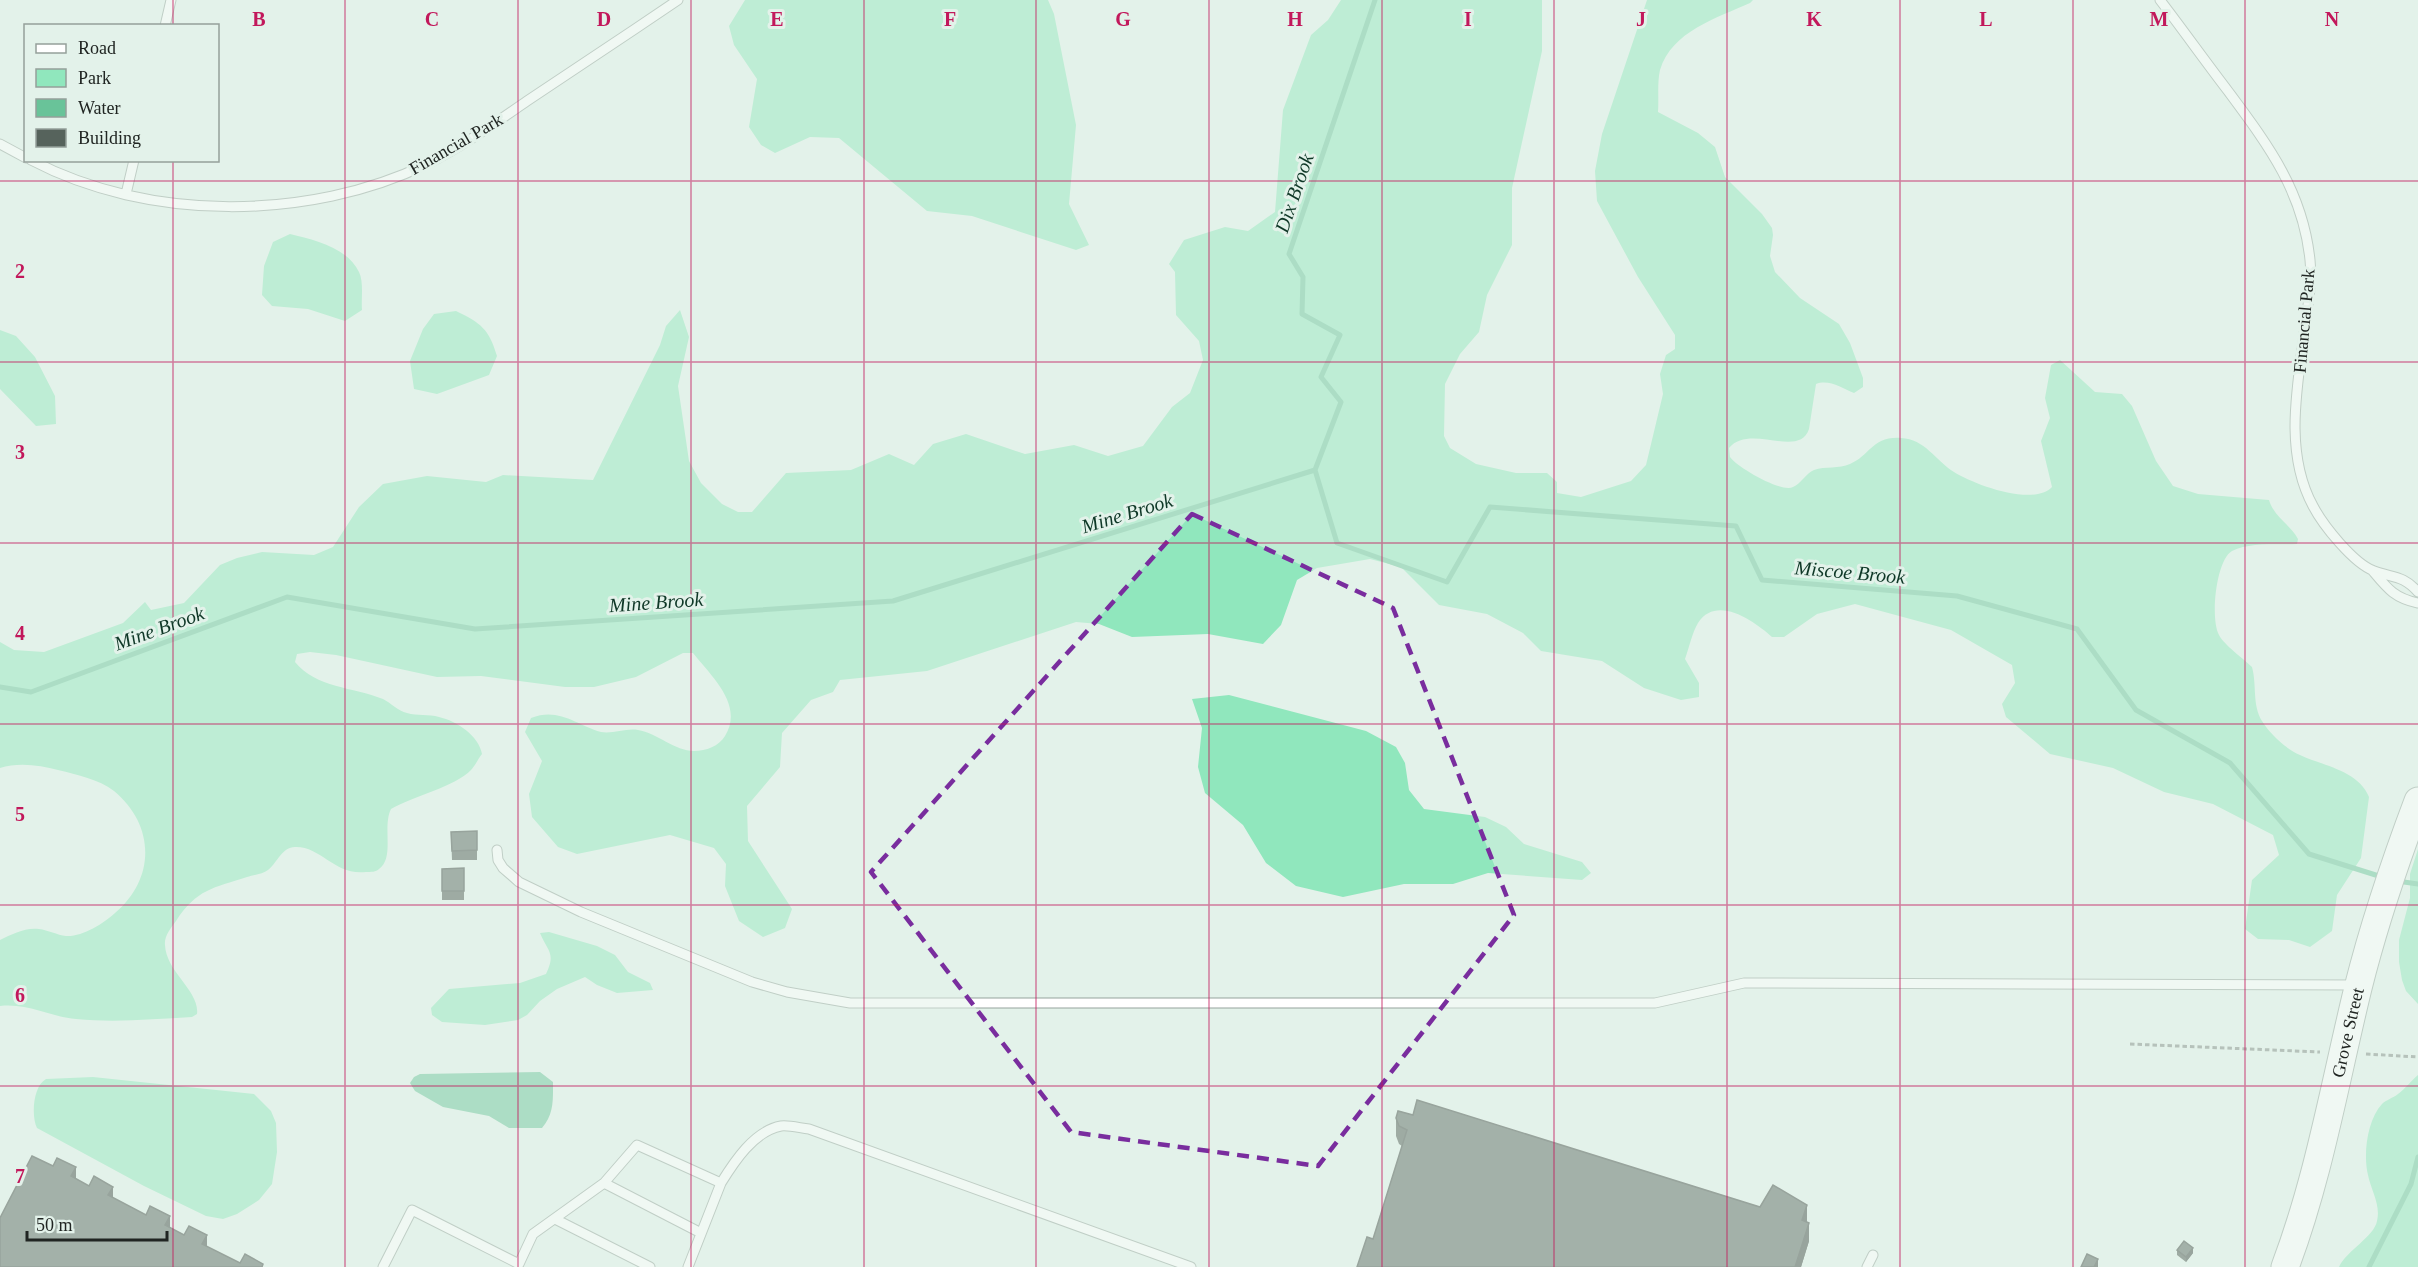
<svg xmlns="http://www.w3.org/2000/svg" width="2418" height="1267" font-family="'Times New Roman',serif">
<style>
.green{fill:#90e7bd}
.water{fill:#69c399}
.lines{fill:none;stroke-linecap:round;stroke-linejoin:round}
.stream{stroke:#69c399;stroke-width:5}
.lane-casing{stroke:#95a39c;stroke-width:11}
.secondary-casing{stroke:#95a39c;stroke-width:29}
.path{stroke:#7e8883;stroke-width:3;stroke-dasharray:4.5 3;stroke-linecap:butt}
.lane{stroke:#fff;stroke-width:9}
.secondary{stroke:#fff;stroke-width:27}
.wall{fill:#4a554f}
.shaded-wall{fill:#3c4540}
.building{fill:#56635c;stroke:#3c4540;stroke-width:1.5}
.marked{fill:none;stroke:#792d9e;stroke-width:4.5;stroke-dasharray:12 8;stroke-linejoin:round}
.grid{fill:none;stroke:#c2185b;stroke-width:1.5;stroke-opacity:0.55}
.labels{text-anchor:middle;stroke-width:6;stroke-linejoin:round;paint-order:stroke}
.street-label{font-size:18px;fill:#202522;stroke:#e3f2ea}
.water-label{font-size:20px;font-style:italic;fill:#0f3827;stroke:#e3f2ea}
.grid-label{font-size:20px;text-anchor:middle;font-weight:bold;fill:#c2185b;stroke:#e3f2ea;stroke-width:6;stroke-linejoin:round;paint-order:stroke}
</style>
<rect width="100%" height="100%" fill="#e3f2ea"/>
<path class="green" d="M745 0H1048L1054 14 1076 125 1069 204 1089 245 1076 250 972 216 927 211 839 138 810 137 775 153 761 145 749 127 757 79 734 45 729 26Z
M1341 0H1542V51L1512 188V245L1487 295 1479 332 1460 354 1445 384 1444 436 1450 448 1476 464 1516 473H1547L1557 482V493L1581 497 1631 481 1646 465 1663 394 1660 374 1666 355 1675 349V335L1638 277 1597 201 1595 171 1602 134 1647 0H1753L1750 3C1717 18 1672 31 1660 70 1657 83 1659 99 1658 112L1698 133 1715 147 1725 177 1762 214 1772 228 1773 235 1770 256 1775 272 1800 298 1839 324 1850 343 1863 378V387L1854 393C1842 388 1829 379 1816 384L1809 429C1799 459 1750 423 1729 448L1730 457C1737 467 1781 493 1793 487 1801 484 1806 473 1814 470 1825 466 1839 469 1850 464 1870 456 1872 436 1901 438 1925 439 1935 460 1954 472 1973 484 2033 507 2052 487L2041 441 2050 418 2045 398 2051 365 2060 360 2095 392 2122 394 2132 406 2156 461 2173 486 2198 494 2269 500C2274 517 2290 524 2298 539L2297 544C2277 545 2250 542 2232 551 2216 560 2210 619 2219 635 2224 645 2244 659 2252 667 2257 685 2252 705 2262 721 2270 734 2286 749 2300 755 2323 766 2358 770 2369 797L2361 858 2337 895 2332 931 2310 947 2289 940 2258 939 2245 929 2252 880 2279 855 2273 835 2213 804 2164 792 2113 768 2050 754 2006 717 2002 704 2015 683 2012 665 1951 630 1855 604 1817 614 1784 637H1772C1755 622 1717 594 1698 623 1692 633 1689 648 1685 659L1699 683V697L1681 700 1644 688 1602 661 1541 651 1523 633 1487 614 1439 605 1401 567 1370 559 1317 568 1297 580 1281 625 1263 644 1208 634 1132 637 1099 624 1076 622 927 671 840 680 833 692 811 700 782 733 780 767 747 806 748 841 792 909 785 928 763 937 739 921 725 886 726 864 714 848 670 835 577 854 558 847 532 817 529 794 542 761 525 732 531 718C559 707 576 725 601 732 613 734 626 728 638 730 657 733 675 751 694 751 706 751 719 746 725 736 744 705 712 677 693 653H683L636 677 594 687H565L481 676 437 677 336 655 310 652 297 654 295 662C316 688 353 687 383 699 391 703 398 711 407 713 417 716 429 714 439 717 457 721 479 736 482 754 478 759 475 766 471 770 456 786 412 797 391 809 382 827 395 858 379 869 376 872 371 872 366 872 335 876 321 846 295 847 282 847 278 862 268 870 263 874 253 875 247 877 213 888 197 889 176 921 171 928 164 936 165 945 166 972 200 991 197 1014L192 1017C154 1019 115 1023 76 1019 50 1017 29 1003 0 1006V940C12 934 26 927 39 929 48 930 57 935 66 936 82 937 103 924 115 913 156 878 155 825 114 791 98 779 78 775 58 770 40 765 18 762 0 768V642L14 650 44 652 123 623 145 602 151 610 184 603 220 565 237 558 262 552 314 555 333 547 359 507 383 484 427 476 486 482 503 475 593 480 660 345 666 326 680 310 689 337 678 386 689 461 701 483 722 504 738 512H752L786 473 851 470 889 454 914 465 933 444 966 434 1025 454 1074 445 1108 456 1143 446 1172 407 1190 393 1203 360 1199 341 1176 315 1175 272 1169 264 1184 240 1225 227 1248 231 1275 212 1283 110 1311 35 1328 20Z
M290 234C314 240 347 247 359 272 364 282 361 300 362 310L345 321 308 309 272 306 262 295 264 266 273 242Z
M456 311C481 323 489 329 497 356L489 375 437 394 414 389 410 361 423 329 434 314Z
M0 330 16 336 35 357 55 396 56 424 36 426 0 389Z
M1229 695 1366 731 1396 747 1405 763 1409 790 1424 809 1485 817 1506 827 1524 844 1582 862 1591 873 1582 880 1488 873 1453 884H1404L1343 897 1296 886 1266 863 1243 825 1205 793 1198 767 1202 728 1192 699Z
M2418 849V1004L2406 991 2402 980 2399 962V940L2410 898V874Z
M549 932 597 946 615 955 628 972 650 983 653 990 617 993 597 985 585 977 557 989 540 1001 527 1015 518 1020 485 1025 442 1022 432 1015 431 1008 449 989 520 983 546 974C556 953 548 952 540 933Z
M2418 1075V1267H2339C2347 1250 2374 1237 2377 1221 2381 1205 2371 1190 2368 1175 2363 1155 2367 1120 2382 1104 2386 1100 2393 1098 2398 1094 2405 1089 2411 1081 2418 1075Z
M93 1077 254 1094 271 1111 276 1123 277 1152 272 1184 259 1200 237 1214 223 1219 206 1216 144 1186 37 1128C31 1116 33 1086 46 1079Z"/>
<path class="water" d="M540 1072 553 1082C553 1100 554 1114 542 1128H509L489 1116 443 1107 415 1091 410 1083 414 1077 420 1074Z"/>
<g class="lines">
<path class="stream" d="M1315 470 1337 543 1447 582 1490 507 1736 526 1762 580 1957 596 2077 629 2136 710 2230 763 2309 854 2382 877
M1315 470 1341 402 1321 377 1340 335 1302 314 1303 277 1289 254 1375 0
M0 687 31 692 287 597 475 629 893 601 1315 470
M2397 881 2418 884
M2369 1267 2411 1184 2418 1157"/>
<g class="lane-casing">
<path id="lane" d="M2160 0C2183 30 2205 61 2228 91 2268 145 2303 191 2310 260 2312 280 2309 299 2306 319 2299 379 2282 449 2313 506 2323 525 2353 563 2374 571 2393 578 2403 575 2418 592
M165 26 171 0
M0 144 26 158
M31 160C149 222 309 221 427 164 462 147 495 123 527 101 578 67 628 34 678 0
M126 194 134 160
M2372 570C2387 588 2394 598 2418 603
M497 850 498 860 503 868 519 882 581 912 752 982 787 992 850 1003H1655L1744 983 2356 985
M604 1183 701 1233
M721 1183C734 1162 754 1131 781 1126 789 1125 800 1128 809 1129L1191 1267
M555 1219 650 1267
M383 1267 412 1210 519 1264 533 1234 604 1183 637 1145 721 1183 688 1267
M1867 1267 1873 1255"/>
</g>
<g class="secondary-casing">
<g id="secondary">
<path id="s1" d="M2285 1267C2319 1177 2335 1082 2358 988 2374 924 2395 862 2418 801"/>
</g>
</g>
<path class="path" d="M2130 1044 2320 1052
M2366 1054 2418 1057"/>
<use href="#lane" class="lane"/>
<use href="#secondary" class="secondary"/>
</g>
<path class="wall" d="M477 831V860H452L451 832Z
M464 868V900H442V869Z
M1396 1118 1807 1222 1809 1241 1801 1267H1357L1373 1239 1402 1146 1399 1144 1396 1136Z
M2177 1250 2193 1253 2186 1262 2177 1255Z"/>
<path class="shaded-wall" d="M76 1167V1185L71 1176Z
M113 1187V1205L108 1195Z
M1807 1205V1224L1802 1220Z
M170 1216V1234L165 1225Z
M1809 1223V1241L1801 1267H1795Z
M207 1235V1253L202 1244Z
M2193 1248V1253L2186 1262V1257Z
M2098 1259V1267H2094Z"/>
<path class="building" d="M477 831V850L452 851 451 832Z
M464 868V891H442V869Z
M1417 1100 1760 1207 1773 1185 1807 1205 1802 1220 1809 1223 1795 1267H1357L1367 1237 1373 1239 1407 1130 1399 1126 1396 1118 1398 1111 1413 1115Z
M32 1156 53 1166 57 1158 76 1167 71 1176 89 1186 94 1176 113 1187 108 1195 146 1215 150 1206 170 1216 165 1225 184 1235 189 1226 207 1235 202 1244 240 1263 245 1254 263 1264 262 1267H0V1218Z
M2184 1241 2193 1248 2186 1257 2177 1250Z
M2087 1254 2098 1259 2094 1267H2081Z"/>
<path d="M0 0H2418V1267H0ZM1192 514 1393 608 1514 915 1318 1166 1071 1132 871 872Z" fill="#e3f2ea" fill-opacity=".55" fill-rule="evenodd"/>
<path class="marked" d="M1192 514 1393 608 1514 915 1318 1166 1071 1132 871 872Z"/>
<path class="grid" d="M173 0V26M345 0V1267M518 0V1267M691 0V1267M864 0V1267M1036 0V1267M1209 0V1267M1382 0V1267M1554 0V1267M1727 0V1267M1900 0V1267M2073 0V1267M2245 0V1267M173 160V1267M0 181H2418M0 362H2418M0 543H2418M0 724H2418M0 905H2418M0 1086H2418"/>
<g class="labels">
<g class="street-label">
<text transform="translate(456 144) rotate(-30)" y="6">Financial Park</text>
<text transform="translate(2304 321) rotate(-85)" y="6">Financial Park</text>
<text dy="6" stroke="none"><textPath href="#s1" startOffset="243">Grove Street</textPath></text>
</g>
<g class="water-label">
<text transform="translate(1294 193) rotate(-71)" y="7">Dix Brook</text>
<text transform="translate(1127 513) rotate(-17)" y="7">Mine Brook</text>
<text transform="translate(1850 572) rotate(5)" y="7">Miscoe Brook</text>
<text transform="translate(656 602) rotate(-4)" y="7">Mine Brook</text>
<text transform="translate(159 628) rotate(-20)" y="7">Mine Brook</text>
</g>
</g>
<g class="grid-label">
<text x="259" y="26">B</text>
<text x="432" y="26">C</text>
<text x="604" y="26">D</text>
<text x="777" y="26">E</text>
<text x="950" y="26">F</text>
<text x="1123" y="26">G</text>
<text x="1295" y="26">H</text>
<text x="1468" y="26">I</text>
<text x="1641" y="26">J</text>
<text x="1814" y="26">K</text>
<text x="1986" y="26">L</text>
<text x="2159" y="26">M</text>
<text x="2332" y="26">N</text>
<text x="20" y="278">2</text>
<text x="20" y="459">3</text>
<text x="20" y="640">4</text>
<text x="20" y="821">5</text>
<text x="20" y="1002">6</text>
<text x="20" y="1183">7</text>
</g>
<rect x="24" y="24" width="195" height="138" fill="#e3f2ea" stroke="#95a09a" stroke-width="1.5"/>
<rect x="36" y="44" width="30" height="9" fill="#ffffff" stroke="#95a09a" stroke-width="1.5"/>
<text x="78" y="54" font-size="18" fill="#202522">Road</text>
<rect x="36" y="69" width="30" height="18" fill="#90e7bd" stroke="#95a09a" stroke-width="1.5"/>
<text x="78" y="84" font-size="18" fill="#202522">Park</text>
<rect x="36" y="99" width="30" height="18" fill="#69c399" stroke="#95a09a" stroke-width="1.5"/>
<text x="78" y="114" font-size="18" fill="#202522">Water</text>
<rect x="36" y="129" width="30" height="18" fill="#56635c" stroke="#95a09a" stroke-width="1.5"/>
<text x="78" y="144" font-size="18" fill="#202522">Building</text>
<path d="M27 1231v9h140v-9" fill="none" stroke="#202522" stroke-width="3"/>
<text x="36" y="1231" font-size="18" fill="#202522" stroke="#e3f2ea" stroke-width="4.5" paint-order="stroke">50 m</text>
</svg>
